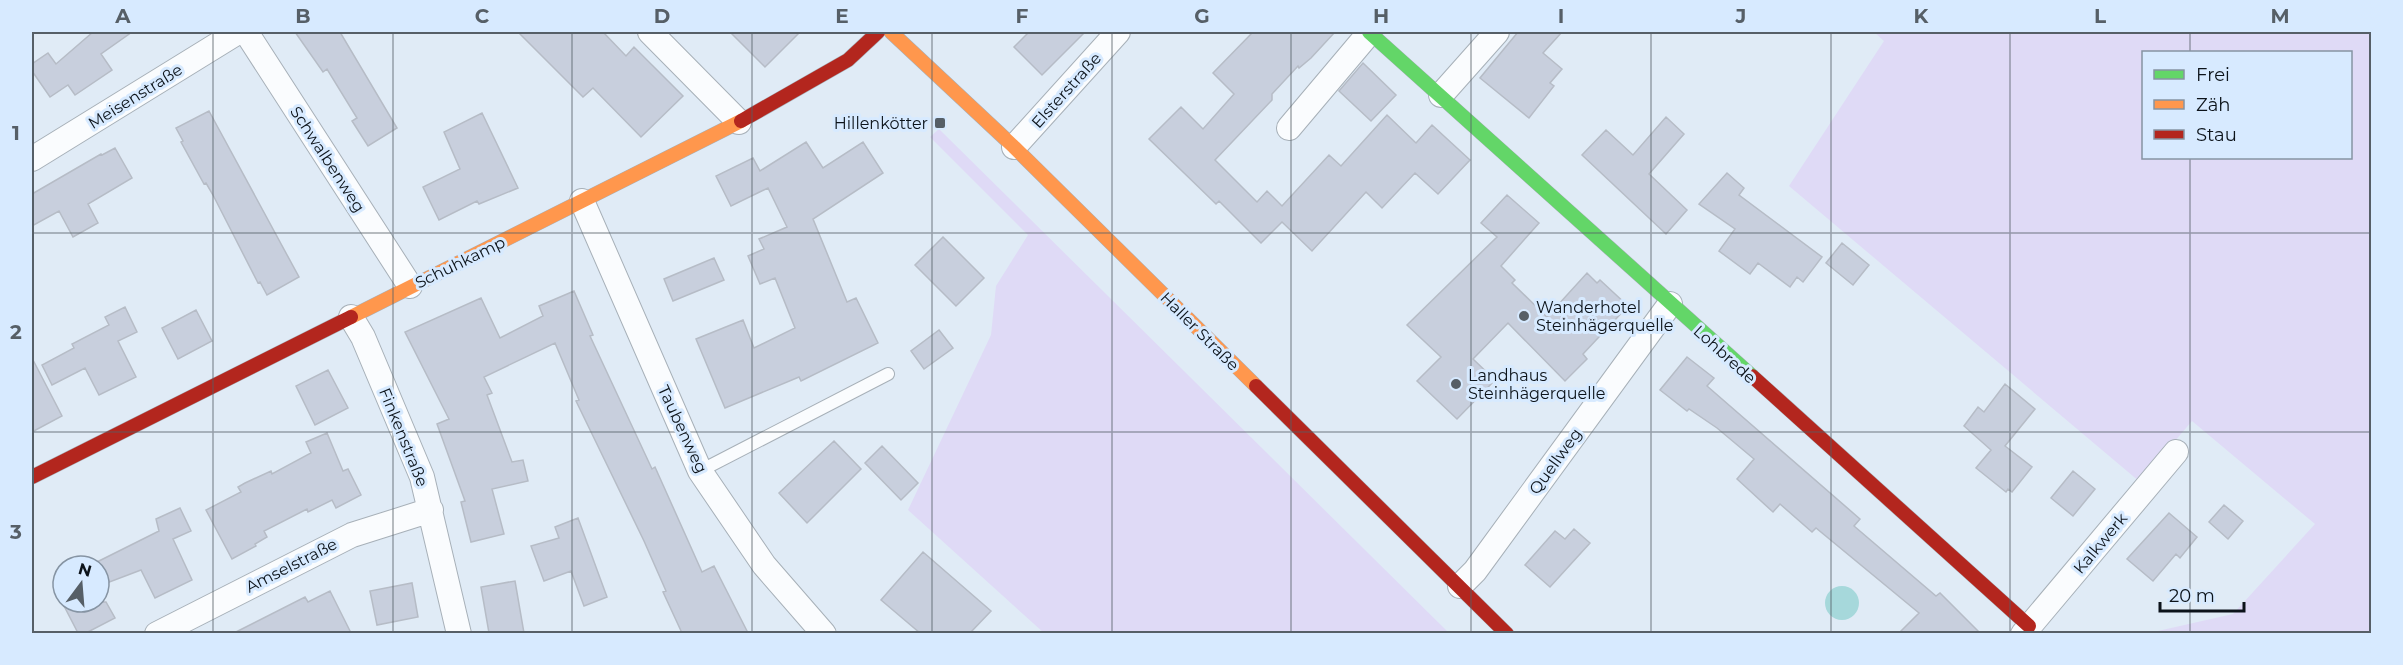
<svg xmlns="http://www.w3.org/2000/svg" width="2403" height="665" font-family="Montserrat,sans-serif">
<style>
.green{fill:#dfdaf6;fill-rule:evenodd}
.water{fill:#a6d8db}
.building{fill:#c8cfdd;stroke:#b6bcc6;stroke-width:1.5}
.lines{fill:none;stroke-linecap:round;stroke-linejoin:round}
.lane-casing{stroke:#a7b0b8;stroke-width:14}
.street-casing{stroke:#a7b0b8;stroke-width:26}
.fast-casing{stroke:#a7b0b8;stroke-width:15}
.slow-casing{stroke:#a7b0b8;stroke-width:15}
.jam-casing{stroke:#a7b0b8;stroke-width:15}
.lane{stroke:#fafcfe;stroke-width:12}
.street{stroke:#fafcfe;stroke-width:24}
.fast{stroke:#63d668;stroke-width:14}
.slow{stroke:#ff974d;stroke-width:14}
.jam{stroke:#b3261e;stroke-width:14}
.grid{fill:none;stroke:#565f67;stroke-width:1.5;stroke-opacity:0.55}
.poi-dot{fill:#565f67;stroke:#d7eaff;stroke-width:2}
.labels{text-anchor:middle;stroke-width:6;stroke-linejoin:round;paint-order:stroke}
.street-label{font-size:16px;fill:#0c131a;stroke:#d7eaff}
.poi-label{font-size:16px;fill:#0c131a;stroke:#d7eaff;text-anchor:start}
.neatline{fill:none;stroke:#565f67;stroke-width:2}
.grid-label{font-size:20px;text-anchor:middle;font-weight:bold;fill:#565f67}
</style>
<rect width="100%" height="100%" fill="#e0ebf6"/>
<path class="green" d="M1874 32H2371V633H2149L2233 614 2315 524 2192 421 2140 482 1789 186 1884 41ZM2144 52H2350V158H2144Z
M939 129 1449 633H1044L908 510 991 335 996 286 1028 235 930 137Z"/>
<path class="water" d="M1825 603a17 17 0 1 1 34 0a17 17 0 1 1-34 0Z"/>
<path class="building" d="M93 32H132L101 54 112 70 75 95 68 85 50 97 32 71V64L48 53 56 64Z
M295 32H340L397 128 368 146 352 121 357 118 327 69 323 72Z
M518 32H603L626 56 634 47 683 96 641 137 593 88 583 97Z
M730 32H800L765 67Z
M1029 32H1085L1042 75 1014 47Z
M1253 32H1335L1311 58 1299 68 1298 66 1272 94V100L1215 160 1257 202 1267 191 1282 206 1329 155 1341 166 1387 115 1416 143 1432 125 1470 160 1438 194 1415 173 1382 208 1366 192 1312 251 1282 222 1261 243 1219 201 1216 204 1149 139 1181 107 1203 129 1234 94 1213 73Z
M1518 32H1562L1543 53 1562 69 1550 83 1554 86 1529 118 1480 78Z
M1363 63 1396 95 1371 121 1339 91Z
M209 111 299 277 267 295 260 282 258 283 213 195 206 183 204 184 181 142 183 141 176 128Z
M482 113 518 188 479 204 477 201 439 220 423 187 460 169 444 132Z
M1666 117 1684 134 1649 174 1687 210 1666 234 1582 155 1606 130 1633 155Z
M806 142 823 168 863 142 883 173 813 219 847 302 856 298 878 343 801 381 799 377 725 408 696 339 743 320 754 348 795 328 775 278 760 284 748 256 764 249 759 239 787 227 768 188 731 206 716 176 753 158 760 171Z
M115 148 132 178 88 204 98 223 73 237 59 211 32 226V194L101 154 102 155Z
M1727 173 1744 188 1739 195 1822 257 1803 282 1797 277 1790 287 1758 263 1750 274 1719 251 1735 229 1699 204Z
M1507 195 1539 223 1501 266 1515 280 1512 283 1547 317 1587 273 1597 283 1600 280 1628 306 1583 354 1587 359 1565 381 1508 323 1473 359 1495 380 1457 419 1417 381 1441 357 1407 325 1497 237 1481 223Z
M943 237 984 278 956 306 915 265Z
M1842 243 1869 265 1853 285 1826 263Z
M714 258 724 280 673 301 664 279Z
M574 291 593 335 590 336 652 469 655 467 702 572 714 566 748 633H682L663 592 666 591 644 541 576 401 579 400 555 343 484 377 492 393 487 395 512 462 523 460 528 481 492 489 504 534 471 542 461 502 465 501 437 424 449 419 405 332 481 298 500 338 543 316 539 306Z
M125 307 137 332 118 341 136 377 99 395 85 368 52 385 42 365 74 348 72 344 109 325 105 317Z
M196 310 212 341 178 359 162 328Z
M939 330 953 348 924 369 911 351Z
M1687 357 1714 378 1707 386 1860 519 1854 526 1936 596 1940 593 1980 633H1899L1919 613 1816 528 1812 532 1780 504 1773 512 1737 479 1754 459 1717 428 1689 409 1687 411 1660 390Z
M32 358 62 416 32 432Z
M328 370 348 408 315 425 296 386Z
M2005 384 2035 409 2005 446 2032 467 2012 492 2008 489 2006 492 1976 468 1991 450 1964 426 1978 407 1984 412Z
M327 433 343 471 348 469 361 495 336 508 332 500 308 512 307 509 264 531 267 537 255 544 256 546 232 559 206 510 241 492 238 487 245 483 271 471 272 474 311 453 306 442Z
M834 441 861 469 807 523 779 493Z
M882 446 918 483 901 500 865 463Z
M2073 471 2095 489 2073 516 2051 498Z
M2224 505 2243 521 2228 539 2209 522Z
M180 508 191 531 173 539 192 580 155 598 141 570 99 586V566L95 563 159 531 156 519Z
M2169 513 2197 537 2180 558 2176 554 2153 581 2127 559Z
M578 518 607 597 584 606 571 571 544 581 531 546 559 538 555 527Z
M1574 529 1590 543 1550 587 1525 565 1555 531 1565 539Z
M923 552 991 611 970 633H920L881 600Z
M515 581 524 633H489L481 587Z
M412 583 418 617 377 625 370 591Z
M330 591 351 633H234L305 597 308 602Z
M62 602H106L115 618 86 633H78Z"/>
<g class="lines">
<g class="lane-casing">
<path id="lane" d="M700 471 888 374"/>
</g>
<g class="street-casing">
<path id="street" d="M246 32 410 286
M650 32 739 122
M1441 95 1497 32
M1289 128 1370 32
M1014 147 1118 32
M32 159 238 32
M582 201 700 471 764 565 824 634
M351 317 363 337 422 477 459 634
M1460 586 1475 571 1670 304
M157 634 352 535 431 510
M2023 634 2176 452"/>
</g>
<g class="fast-casing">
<path id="fast" d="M1369 32 1752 376"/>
</g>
<g class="slow-casing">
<path id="slow" d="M891 32 1014 147 1256 386
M351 317 741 121"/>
</g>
<g class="jam-casing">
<path id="jam" d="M741 121 848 60 878 32
M1752 376 2029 626
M1256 386 1507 634
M32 477 351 317"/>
</g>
<use href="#lane" class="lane"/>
<use href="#street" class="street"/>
<use href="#fast" class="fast"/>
<use href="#slow" class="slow"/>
<use href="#jam" class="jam"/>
</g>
<path class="grid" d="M213 32V634M393 32V634M572 32V634M752 32V634M932 32V634M1112 32V634M1291 32V634M1471 32V634M1651 32V634M1831 32V634M2010 32V634M2190 32V52M2190 158V634M32 233H2372M32 432H2372"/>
<g class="poi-dot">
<rect x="934" y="117" width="12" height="12" rx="3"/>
<circle cx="1524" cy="316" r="6"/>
<circle cx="1456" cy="384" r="6"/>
</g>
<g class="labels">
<g class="street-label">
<text transform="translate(1066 90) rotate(-48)" y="6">Elsterstraße</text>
<text transform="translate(135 96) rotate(-32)" y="6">Meisenstraße</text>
<text transform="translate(328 159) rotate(57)" y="6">Schwalbenweg</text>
<text transform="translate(460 262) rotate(-26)" y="6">Schuhkamp</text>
<text transform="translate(1200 331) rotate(45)" y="6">Haller Straße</text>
<text transform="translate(1725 354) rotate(42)" y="6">Lohbrede</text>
<text transform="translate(683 429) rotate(65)" y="6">Taubenweg</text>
<text transform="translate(404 437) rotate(68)" y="6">Finkenstraße</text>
<text transform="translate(1555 461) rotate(-54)" y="6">Quellweg</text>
<text transform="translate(2100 543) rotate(-50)" y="6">Kalkwerk</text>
<text transform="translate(291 565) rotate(-27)" y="6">Amselstraße</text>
</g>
<g class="poi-label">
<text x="928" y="129" text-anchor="end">Hillenkötter</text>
<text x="1536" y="313">Wanderhotel<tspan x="1536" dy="18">Steinhägerquelle</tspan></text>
<text x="1468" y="381">Landhaus<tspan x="1468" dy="18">Steinhägerquelle</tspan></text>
</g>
</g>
<rect width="2403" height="665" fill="none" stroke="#d7eaff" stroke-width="66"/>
<rect x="2142" y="51" width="210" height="108" fill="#d7eaff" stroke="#8694a3" stroke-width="1.5"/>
<rect x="2154" y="70" width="30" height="9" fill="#63d668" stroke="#8694a3" stroke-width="1.5"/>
<text x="2196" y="81" font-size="18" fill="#0c131a">Frei</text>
<rect x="2154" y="100" width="30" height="9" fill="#ff974d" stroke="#8694a3" stroke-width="1.5"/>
<text x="2196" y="111" font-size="18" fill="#0c131a">Zäh</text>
<rect x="2154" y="130" width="30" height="9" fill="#b3261e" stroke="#8694a3" stroke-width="1.5"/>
<text x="2196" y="141" font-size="18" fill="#0c131a">Stau</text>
<g transform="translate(81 584) rotate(16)"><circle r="28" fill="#d7eaff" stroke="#8694a3" stroke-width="1.5"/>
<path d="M0-4.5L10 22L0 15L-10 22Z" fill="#565f67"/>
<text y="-9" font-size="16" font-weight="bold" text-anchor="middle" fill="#0c131a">N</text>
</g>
<path d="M2160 602v9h84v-9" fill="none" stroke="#0c131a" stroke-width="3"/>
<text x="2169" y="602" font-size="18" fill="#0c131a" stroke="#d7eaff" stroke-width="4.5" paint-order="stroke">20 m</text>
<rect x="33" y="33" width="2337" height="599" class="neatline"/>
<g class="grid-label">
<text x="123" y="23">A</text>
<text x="303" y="23">B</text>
<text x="482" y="23">C</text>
<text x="662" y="23">D</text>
<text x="842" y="23">E</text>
<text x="1022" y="23">F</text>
<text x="1202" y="23">G</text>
<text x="1381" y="23">H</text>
<text x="1561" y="23">I</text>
<text x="1741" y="23">J</text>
<text x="1921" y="23">K</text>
<text x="2100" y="23">L</text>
<text x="2280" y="23">M</text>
<text x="16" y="140">1</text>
<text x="16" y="339">2</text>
<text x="16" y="539">3</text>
</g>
</svg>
